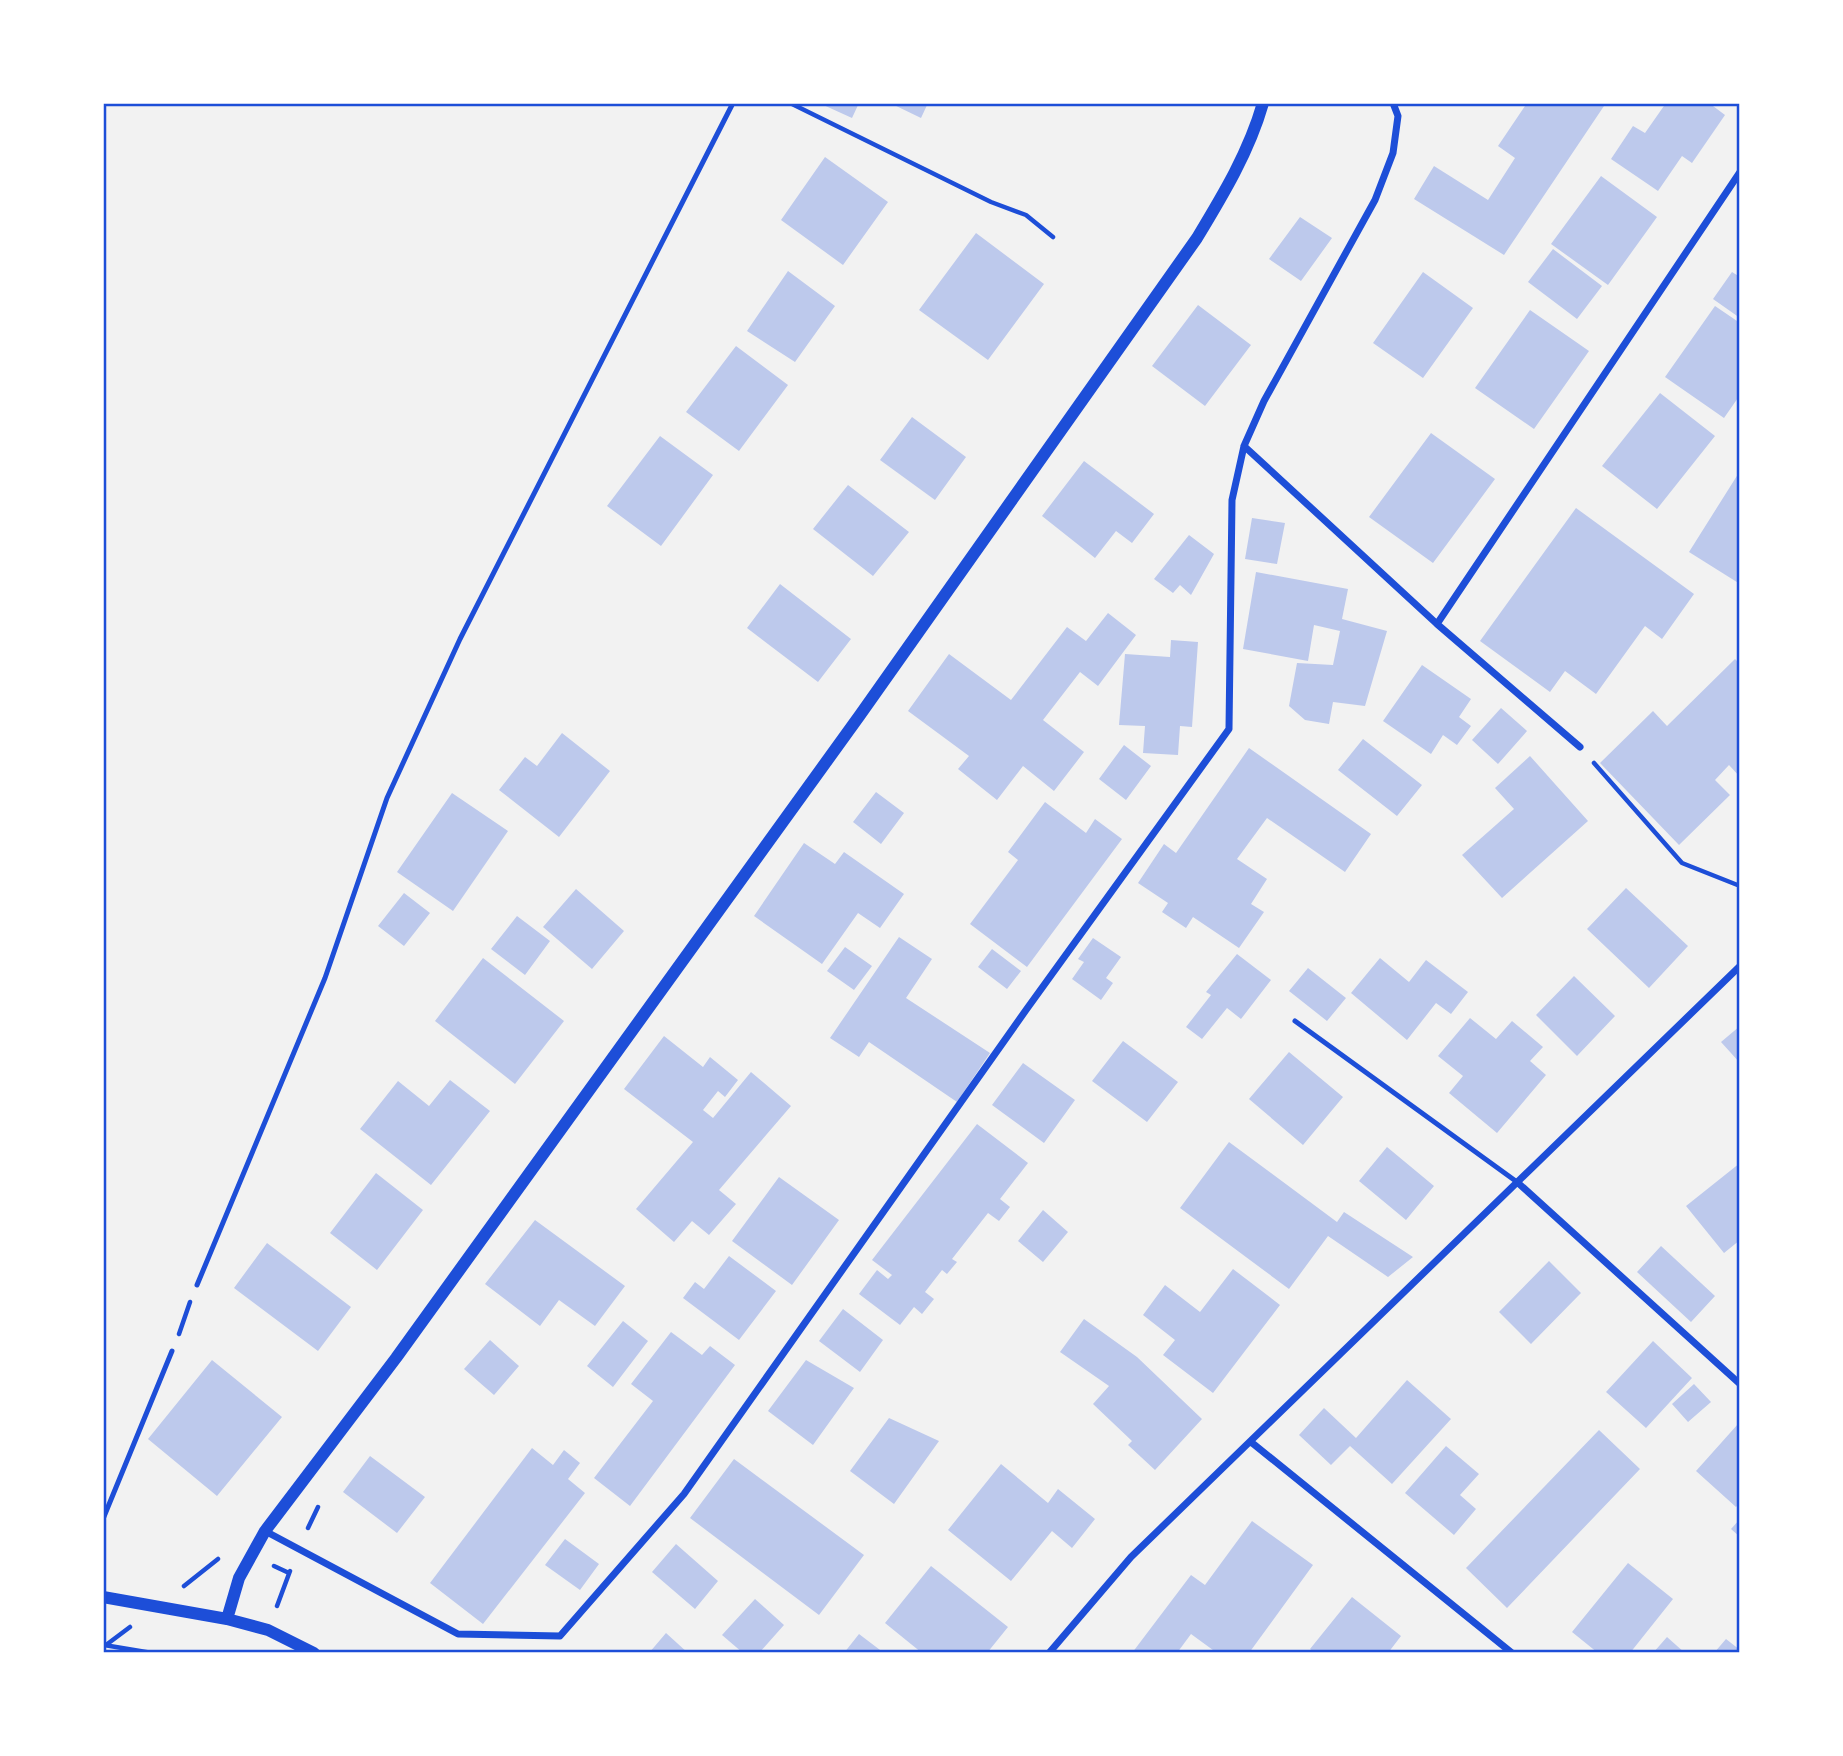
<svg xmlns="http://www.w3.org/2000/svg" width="1843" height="1756" font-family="Montserrat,sans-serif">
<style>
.building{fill:#bdc9ec}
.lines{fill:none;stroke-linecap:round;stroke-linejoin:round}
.path{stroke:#1d4ed8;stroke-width:4.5}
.service{stroke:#1d4ed8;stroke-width:5}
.minor{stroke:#1d4ed8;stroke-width:7}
.tertiary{stroke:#1d4ed8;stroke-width:12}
.neatline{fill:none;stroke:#1d4ed8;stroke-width:2.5}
</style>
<rect width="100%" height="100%" fill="#f2f2f2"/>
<path class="building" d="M819 103H859L852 118Z
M890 103H928L921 118Z
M1527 103H1606L1504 255 1414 199 1434 166 1488 200 1515 158 1498 146Z
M1666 103H1709L1725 115 1692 163 1682 156 1658 191 1611 159 1633 126 1645 133Z
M825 157 888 202 843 265 781 220Z
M1601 176 1657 217 1608 285 1551 244Z
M1300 217 1332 238 1301 281 1269 259Z
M976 233 1044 284 988 360 919 310Z
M1553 249 1602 286 1577 319 1528 282Z
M788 271 835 306 795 362 747 331Z
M1423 272 1473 308 1423 378 1373 343Z
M1732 272 1740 277V318L1713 299Z
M1198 305 1251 345 1205 406 1152 366Z
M1715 306 1740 323V395L1724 418 1665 377Z
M1530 310 1589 351 1534 429 1475 388Z
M736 346 788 385 739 451 686 412Z
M1660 393 1715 436 1657 509 1602 466Z
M912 417 966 457 935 500 880 460Z
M1431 433 1495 479 1433 563 1369 517Z
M660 436 713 475 661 546 607 506Z
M1084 461 1154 514 1132 543 1116 531 1095 558 1042 516Z
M1740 471V584L1689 552Z
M848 485 909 532 873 576 813 529Z
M1576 508 1694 594 1662 639 1645 626 1596 694 1565 671 1550 692 1480 641Z
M1252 518 1285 523 1277 564 1245 559Z
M1189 535 1214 554 1191 595 1180 585 1173 593 1154 579Z
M1256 572 1348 589 1342 619 1387 631 1365 706 1333 702 1329 724 1305 720 1289 706 1297 663 1333 665 1340 631 1314 625 1308 661 1243 649Z
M780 584 851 639 818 682 747 628Z
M1108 613 1136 635 1098 686 1080 672 1043 720 1084 752 1054 791 1023 766 997 800 958 769 969 756 908 711 949 654 1011 700 1067 627 1086 641Z
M1171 640 1198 642 1192 727 1180 726 1178 755 1143 753 1145 726 1119 725 1125 654 1170 657Z
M1735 659 1740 664V777L1729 765 1715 780 1730 795 1679 845 1600 763 1653 711 1667 726Z
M1422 665 1471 699 1459 717 1471 726 1457 745 1443 735 1431 754 1383 721Z
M1501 708 1527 731 1498 764 1472 740Z
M562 733 610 771 559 837 499 790 525 757 537 766Z
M1363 739 1422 785 1397 816 1338 770Z
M1124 745 1151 766 1126 800 1099 779Z
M1249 748 1371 834 1345 872 1267 818 1237 859 1267 879 1251 904 1264 912 1239 948 1193 917 1186 928 1162 912 1168 903 1138 883 1164 844 1176 853Z
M1530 756 1588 821 1502 898 1462 855 1514 809 1495 788Z
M876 792 904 813 881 844 853 822Z
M452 793 508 831 453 911 397 872Z
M1045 802 1086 833 1095 819 1122 839 1027 967 970 924 1018 860 1008 852Z
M804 843 835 864 844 852 904 894 880 928 858 913 822 964 754 916Z
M1626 888 1688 946 1649 988 1587 929Z
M576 889 624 931 592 969 543 927Z
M404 893 430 913 404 946 378 926Z
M517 916 550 941 525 975 491 949Z
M899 937 932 959 906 998 990 1053 957 1102 869 1042 859 1057 830 1038Z
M1093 938 1121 957 1106 978 1113 983 1101 1000 1072 979 1084 962 1078 959Z
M845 947 872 966 854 990 827 971Z
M992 949 1021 971 1007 989 978 967Z
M1237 954 1271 980 1241 1019 1227 1008 1202 1039 1186 1027 1211 995 1206 992Z
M483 958 564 1021 515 1084 435 1021Z
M1380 958 1409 982 1426 960 1468 992 1451 1014 1436 1003 1407 1040 1351 993Z
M1308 968 1346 998 1327 1021 1289 991Z
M1574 976 1615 1016 1577 1056 1536 1015Z
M1470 1018 1496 1039 1512 1021 1543 1047 1530 1061 1546 1075 1497 1133 1449 1093 1463 1076 1438 1056Z
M1740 1026V1063L1721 1042Z
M664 1036 703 1067 710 1057 738 1080 725 1097 718 1091 703 1110 713 1118 751 1072 791 1106 719 1190 736 1204 709 1235 692 1221 674 1242 636 1209 693 1142 624 1089Z
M1123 1041 1178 1082 1147 1122 1092 1081Z
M1289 1052 1343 1097 1303 1145 1249 1099Z
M1023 1063 1075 1100 1044 1143 992 1105Z
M450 1080 490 1111 431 1185 360 1129 398 1081 429 1106Z
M977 1124 1028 1163 1000 1199 1010 1207 999 1221 988 1213 952 1259 957 1262 947 1274 942 1270 925 1292 934 1299 922 1314 914 1307 900 1325 859 1294 877 1270 888 1279 892 1275 872 1260Z
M1229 1142 1337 1222 1344 1212 1413 1257 1388 1277 1328 1236 1289 1289 1180 1208Z
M1387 1147 1434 1186 1406 1220 1359 1181Z
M1740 1163V1240L1724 1253 1686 1206Z
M376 1173 423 1210 377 1270 330 1233Z
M779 1177 839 1220 792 1285 732 1241Z
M1043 1210 1068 1232 1043 1262 1018 1241Z
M535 1220 625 1286 595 1326 559 1300 540 1326 485 1284Z
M267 1243 351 1307 318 1351 234 1288Z
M1661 1246 1715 1296 1691 1322 1637 1272Z
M729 1256 776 1291 739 1340 683 1298 695 1282 704 1289Z
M1549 1261 1581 1293 1531 1344 1499 1312Z
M1233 1269 1280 1305 1213 1393 1163 1355 1175 1340 1143 1315 1165 1285 1200 1312Z
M843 1309 883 1340 860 1372 819 1341Z
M1084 1319 1137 1357 1202 1419 1155 1470 1128 1445 1132 1441 1093 1404 1109 1386 1060 1352Z
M623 1321 648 1341 613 1387 587 1366Z
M671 1332 702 1355 710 1346 735 1365 630 1506 594 1478 653 1401 631 1384Z
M490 1340 519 1366 494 1395 464 1369Z
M1653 1341 1692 1378 1646 1428 1606 1392Z
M212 1360 282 1417 217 1496 148 1439Z
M806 1360 854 1388 813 1445 768 1411Z
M1407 1380 1451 1419 1392 1484 1350 1446 1331 1465 1299 1435 1324 1408 1356 1438Z
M1694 1384 1711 1402 1688 1422 1672 1404Z
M889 1418 939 1441 894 1504 850 1471Z
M1738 1424 1740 1426V1503L1736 1507 1696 1471Z
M1599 1430 1640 1469 1507 1608 1466 1568Z
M1446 1446 1479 1474 1460 1495 1476 1509 1454 1535 1405 1493Z
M532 1448 553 1465 564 1450 580 1463 568 1479 585 1493 483 1624 430 1583Z
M370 1456 425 1497 397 1533 343 1492Z
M734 1459 864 1555 819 1615 690 1518Z
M1001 1464 1048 1503 1058 1489 1095 1519 1072 1548 1052 1531 1011 1581 948 1530Z
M1740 1519V1537L1731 1529Z
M1252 1521 1313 1565 1249 1653H1217L1191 1634 1177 1653H1132L1191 1575 1205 1585Z
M565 1539 599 1564 580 1590 545 1565Z
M676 1544 718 1581 695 1609 652 1572Z
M1628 1563 1673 1599 1630 1653H1598L1572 1632Z
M931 1566 1008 1627 987 1653H922L885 1623Z
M1352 1597 1401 1636 1388 1653H1315L1310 1649Z
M755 1599 784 1625 759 1653H743L722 1635Z
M666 1633 688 1653H649Z
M859 1634 884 1653H844Z
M1667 1637 1685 1653H1653Z
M1726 1639 1740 1650V1653H1714Z"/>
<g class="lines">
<path class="path" d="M790 103 991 202 1026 215 1053 237
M1594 763 1682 863 1740 886
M179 1334 190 1302
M308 1528 318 1507
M274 1566 289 1573
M184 1586 218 1559
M277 1606 290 1571
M104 1645 152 1653
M106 1645 130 1627"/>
<path class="service" d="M1295 1021 1517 1182
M197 1285 325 978 387 798 460 639 733 103
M103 1519 172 1351"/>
<path class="minor" d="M1244 446 1437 624 1580 747
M1437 624 1740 172
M1517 1182 1740 1384
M1251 1442 1512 1653
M265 1531 458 1634 560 1636 684 1494 1026 1010 1229 729 1232 500 1244 446 1264 401 1375 200 1393 153 1398 116 1393 103
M1049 1653 1131 1557 1740 966"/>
<path class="tertiary" d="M103 1597 227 1619 268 1630 314 1653
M227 1619 239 1578 265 1531 396 1358 860 715 1197 238C1223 195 1249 152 1263 103"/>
</g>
<rect width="1843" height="1756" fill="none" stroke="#ffffff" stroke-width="210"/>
<rect x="105" y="105" width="1633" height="1546" class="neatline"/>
</svg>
